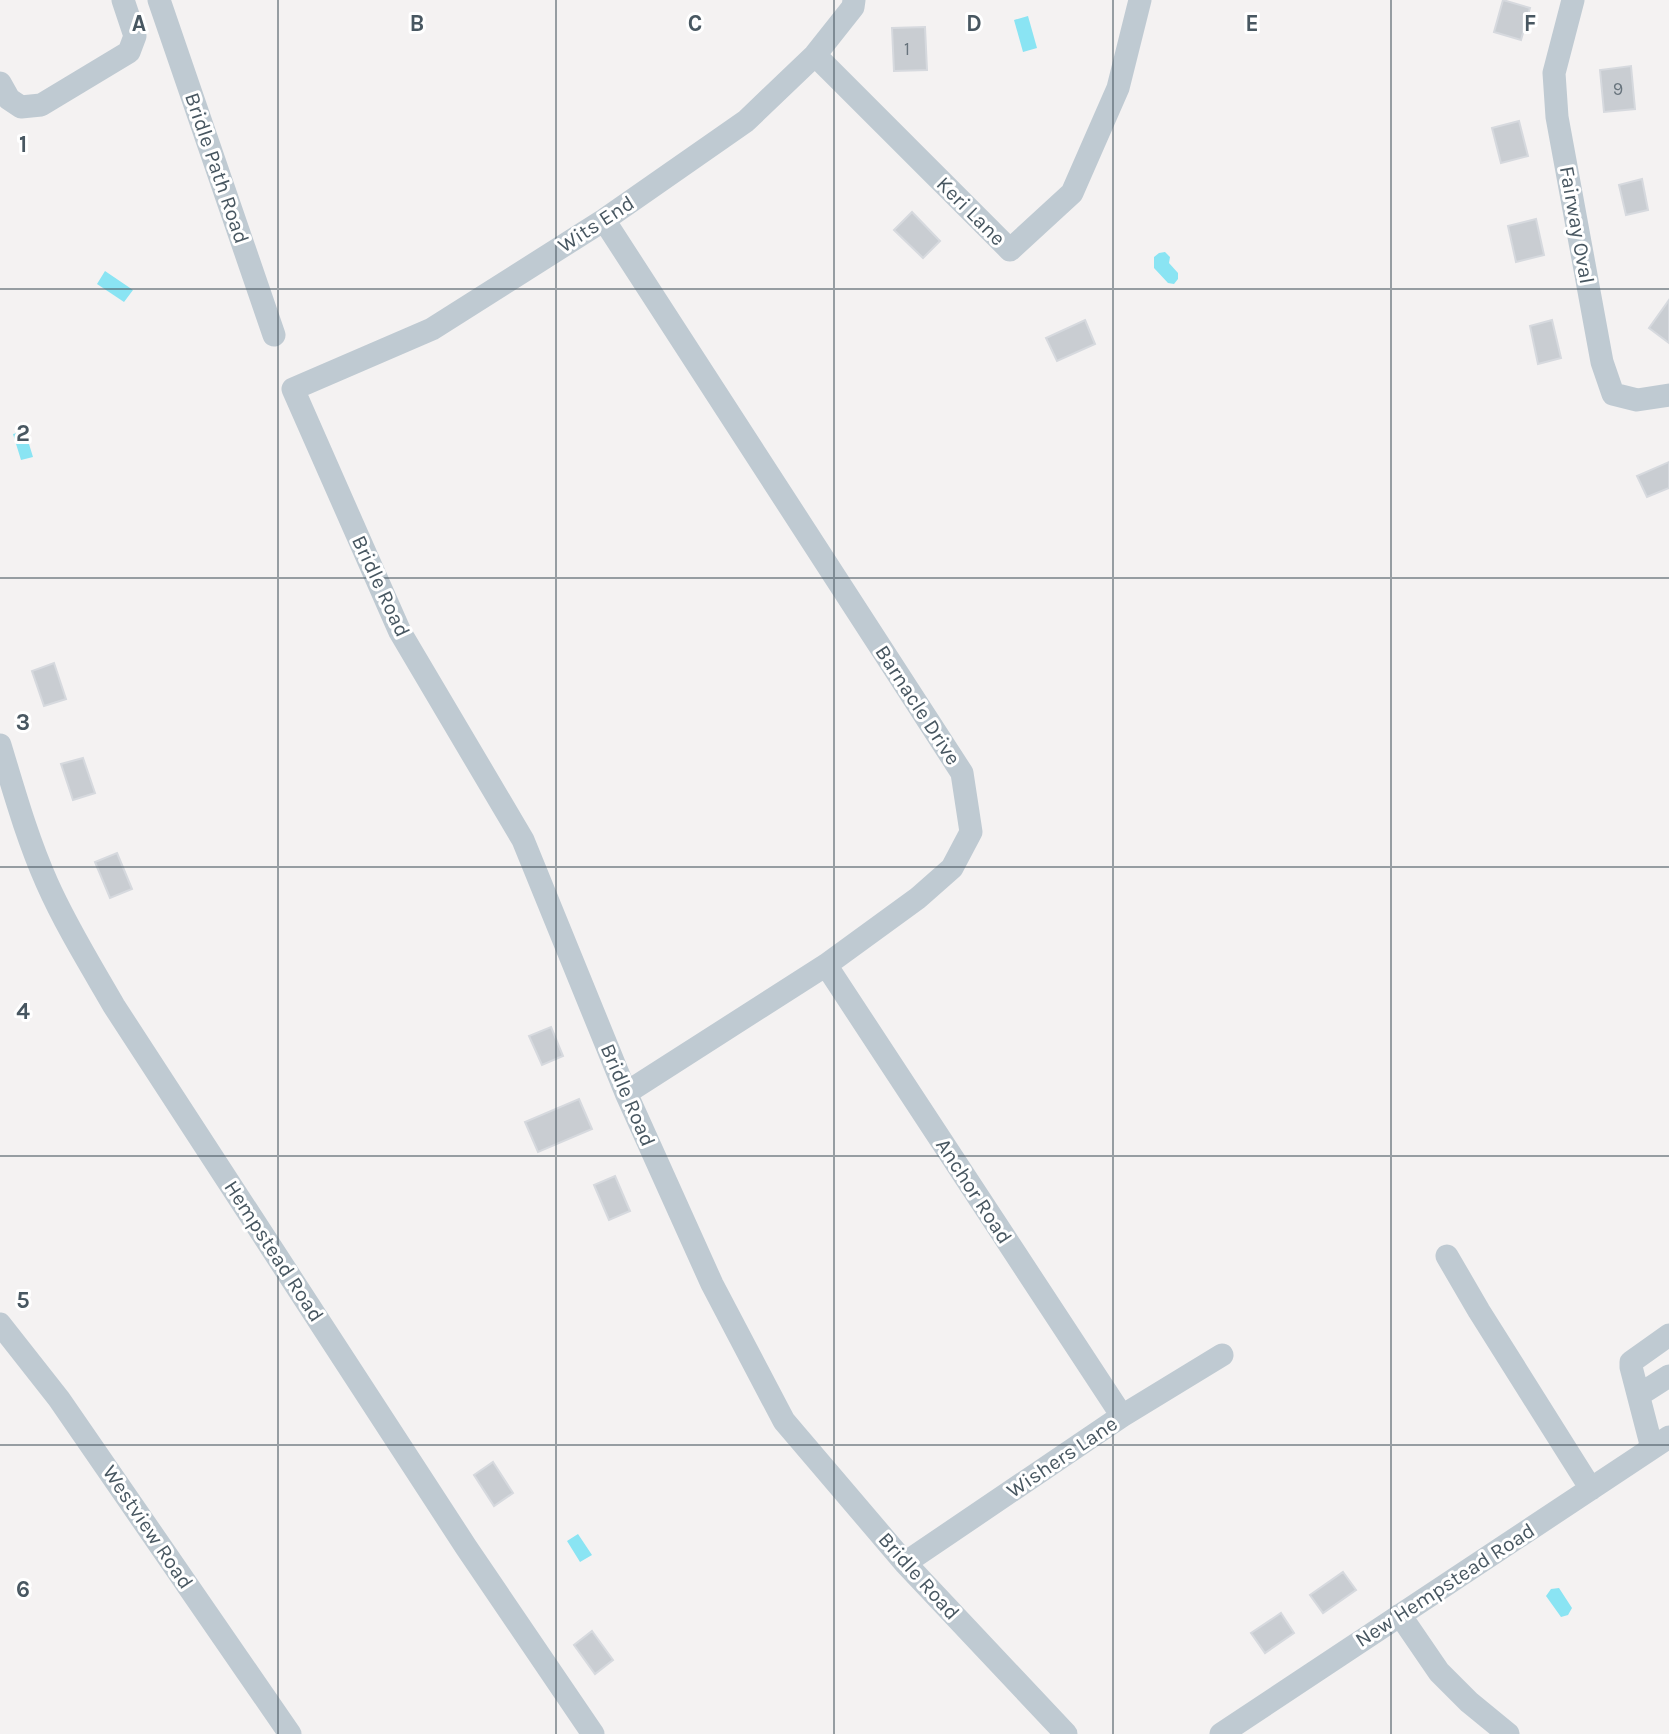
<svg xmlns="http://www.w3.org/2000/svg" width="1669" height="1734" font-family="Karla,sans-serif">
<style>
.water{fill:#8ae4f3}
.building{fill:#c9cdd2;stroke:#d6d9de;stroke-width:2}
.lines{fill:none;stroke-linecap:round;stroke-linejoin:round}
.minor{stroke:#bfcad2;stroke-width:23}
.grid{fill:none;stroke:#485761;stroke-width:2;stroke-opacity:0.55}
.labels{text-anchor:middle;stroke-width:6;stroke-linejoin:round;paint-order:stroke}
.number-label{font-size:18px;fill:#68747d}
.street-label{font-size:21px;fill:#485761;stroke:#fff}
.grid-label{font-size:23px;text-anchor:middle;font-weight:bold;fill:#485761;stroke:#fff;stroke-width:6;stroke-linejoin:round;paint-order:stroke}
</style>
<rect width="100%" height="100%" fill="#f4f2f2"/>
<path class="water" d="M1028 16 1037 48 1023 52 1014 20Z
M1165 252 1170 257 1169 263 1178 273V279L1174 284 1168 283 1154 268V257L1159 253Z
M105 271 133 290 124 302 97 284Z
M25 431 33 457 21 460 13 434Z
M578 1534 592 1555 580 1562 567 1541Z
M1559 1588 1572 1608 1568 1615 1561 1617 1546 1596 1551 1589Z"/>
<path class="building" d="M1503 0 1530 8 1521 40 1494 32Z
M925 27 927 70 894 71 892 28Z
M1631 66 1635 109 1604 112 1600 70Z
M1519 121 1528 156 1501 163 1492 128Z
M1642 179 1648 210 1626 215 1619 185Z
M912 212 940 241 923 258 894 230Z
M1536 219 1544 255 1516 262 1508 226Z
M1669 300V343L1649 328Z
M1085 320 1095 344 1057 361 1046 338Z
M1552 320 1561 358 1538 364 1530 326Z
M1669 462V488L1647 497 1637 476Z
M54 663 66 699 44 706 32 671Z
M83 758 95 793 73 800 61 764Z
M117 853 132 889 110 898 95 862Z
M551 1027 563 1056 542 1065 529 1036Z
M579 1099 592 1129 538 1152 525 1122Z
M615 1176 630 1211 609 1220 594 1185Z
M493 1462 513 1493 494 1506 474 1475Z
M1343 1572 1356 1590 1323 1613 1310 1595Z
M1281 1613 1294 1633 1265 1653 1251 1633Z
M592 1631 613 1660 595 1674 574 1645Z"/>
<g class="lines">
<path class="minor" d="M159 0 274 335
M854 0 853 7 815 55 746 121 604 220 432 329 293 389 400 632 523 840 626 1093 712 1284 784 1421 905 1563 1066 1734
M1573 0 1554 73 1557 117 1602 362 1613 394 1637 400 1669 395
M815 55 1010 250 1072 193 1118 88 1140 0
M0 83 9 99 21 107 41 105 129 52 135 36 123 0
M604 220 962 773 971 832 952 868 918 898 826 965 626 1093
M0 745C14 791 27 838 47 883 66 926 91 966 114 1006L466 1547 593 1734
M826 965 1122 1416
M1447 1256 1479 1311 1591 1489
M0 1324 59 1399 290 1734
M1639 1395 1669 1376
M1652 1448 1631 1367V1362L1669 1335
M905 1563 1122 1416 1222 1355
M1400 1615 1439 1672 1469 1702 1508 1734
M1221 1734 1669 1437"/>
</g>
<path class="grid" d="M278 0V1734M556 0V1734M834 0V1734M1113 0V1734M1391 0V1734M0 289H1669M0 578H1669M0 867H1669M0 1156H1669M0 1445H1669"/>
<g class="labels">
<g class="number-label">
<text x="907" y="55">1</text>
<text x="1618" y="95">9</text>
</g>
<g class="street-label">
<text transform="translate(217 168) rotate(71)" y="7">Bridle Path Road</text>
<text transform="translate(971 211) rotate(45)" y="7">Keri Lane</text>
<text transform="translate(596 224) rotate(-33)" y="7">Wits End</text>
<text transform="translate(1577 225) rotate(80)" y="7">Fairway Oval</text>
<text transform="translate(381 586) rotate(65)" y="7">Bridle Road</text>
<text transform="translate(918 705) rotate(57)" y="7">Barnacle Drive</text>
<text transform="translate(628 1095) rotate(67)" y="7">Bridle Road</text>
<text transform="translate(974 1191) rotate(57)" y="7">Anchor Road</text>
<text transform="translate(274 1251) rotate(57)" y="7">Hempstead Road</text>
<text transform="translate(1062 1457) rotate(-34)" y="7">Wishers Lane</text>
<text transform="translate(148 1527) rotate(56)" y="7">Westview Road</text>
<text transform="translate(919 1576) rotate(48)" y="7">Bridle Road</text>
<text transform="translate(1445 1585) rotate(-33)" y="7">New Hempstead Road</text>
</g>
</g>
<g class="grid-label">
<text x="139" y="31">A</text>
<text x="417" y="31">B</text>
<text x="695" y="31">C</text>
<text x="974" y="31">D</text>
<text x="1252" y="31">E</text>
<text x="1530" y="31">F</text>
<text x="23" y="152">1</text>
<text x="23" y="441">2</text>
<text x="23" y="730">3</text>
<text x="23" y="1019">4</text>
<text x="23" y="1308">5</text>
<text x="23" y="1597">6</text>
</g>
</svg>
